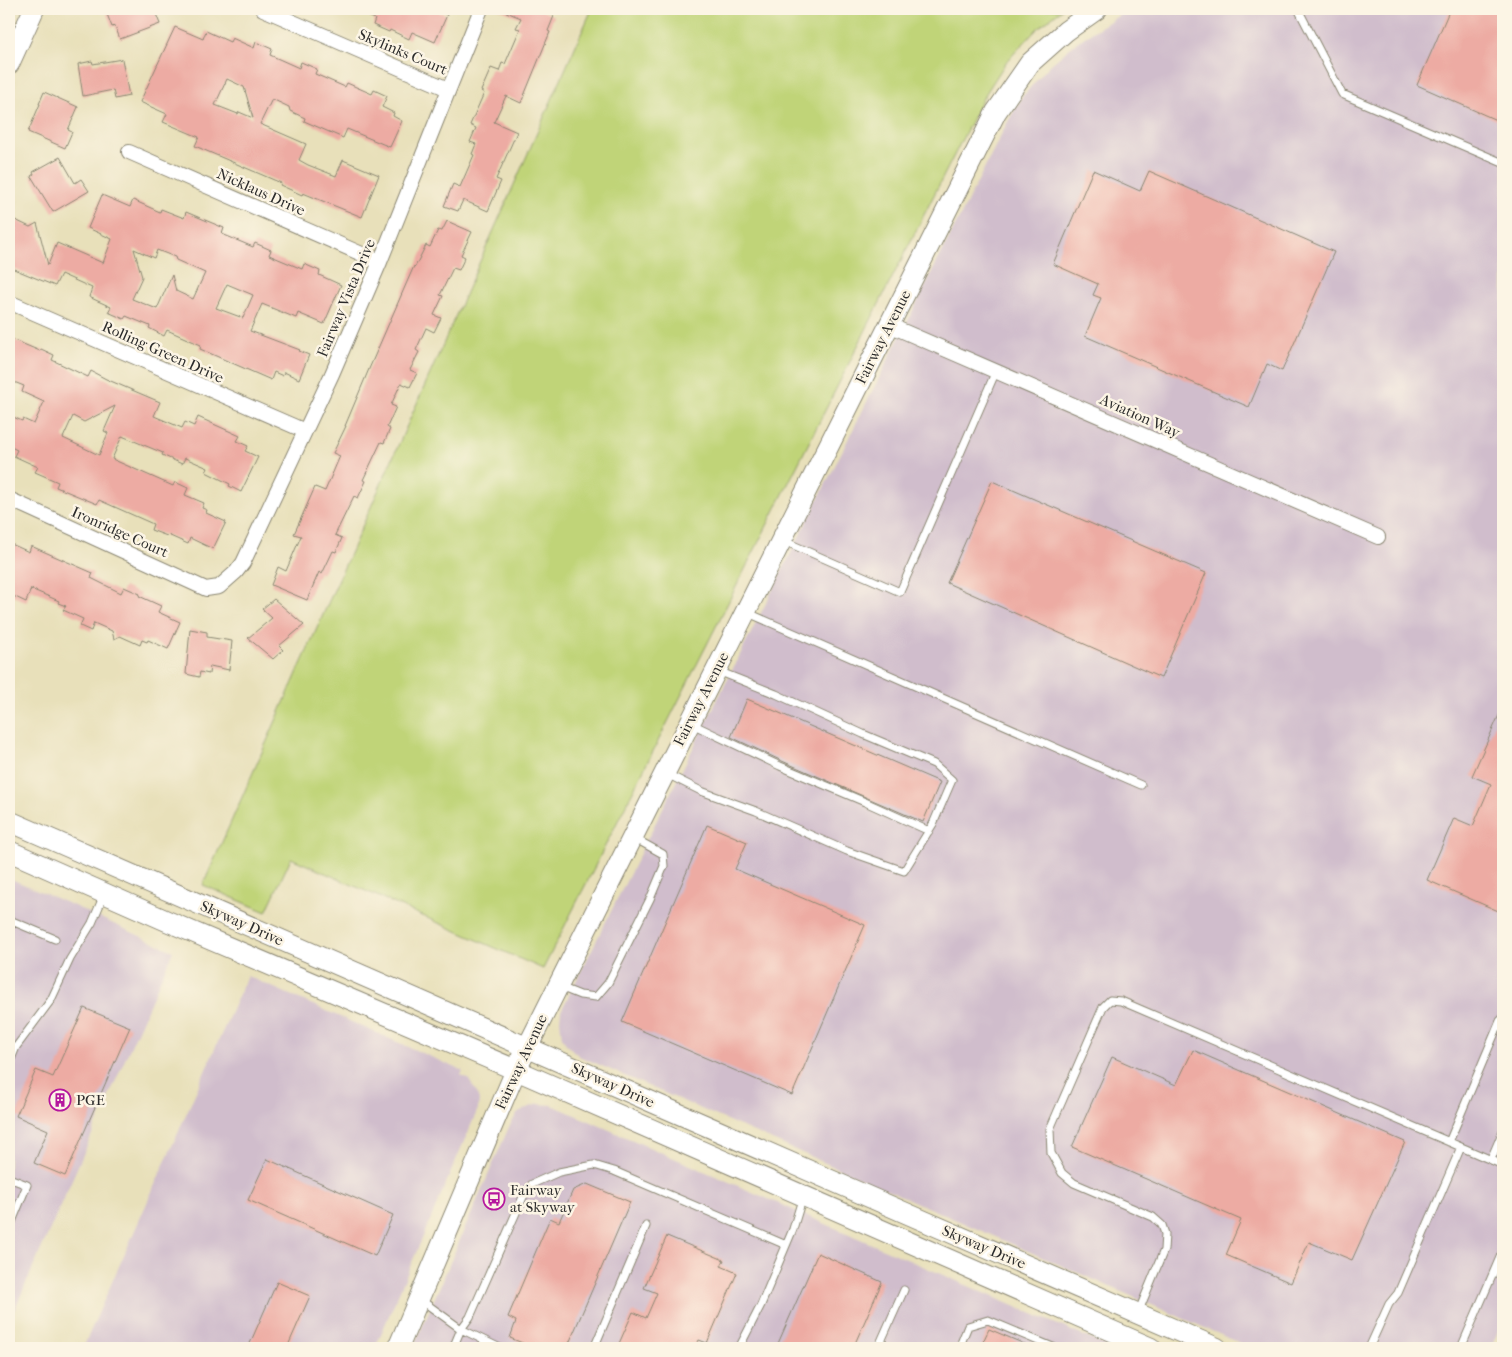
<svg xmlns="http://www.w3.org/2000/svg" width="1512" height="1357" font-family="'IM FELL French Canon',serif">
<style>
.industrial{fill:#d0bdcc}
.green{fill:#c0d478;stroke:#768052}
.building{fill:#edaba3;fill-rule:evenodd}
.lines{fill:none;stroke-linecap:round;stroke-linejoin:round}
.lane-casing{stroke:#8a8672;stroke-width:9}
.street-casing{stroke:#8a8672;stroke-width:16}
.secondary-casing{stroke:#8a8672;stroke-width:22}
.lane{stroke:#fff;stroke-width:7}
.street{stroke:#fff;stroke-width:14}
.secondary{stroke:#fff;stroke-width:20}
.labels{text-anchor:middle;stroke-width:5;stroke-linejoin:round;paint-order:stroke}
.street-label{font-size:15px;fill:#2b2b2b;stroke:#fcf5e5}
.poi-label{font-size:15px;fill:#2b2b2b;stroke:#fcf5e5;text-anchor:start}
</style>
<rect width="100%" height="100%" fill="#fcf5e5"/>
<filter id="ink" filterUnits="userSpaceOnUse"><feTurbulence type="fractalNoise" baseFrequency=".02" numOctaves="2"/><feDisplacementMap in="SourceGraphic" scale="10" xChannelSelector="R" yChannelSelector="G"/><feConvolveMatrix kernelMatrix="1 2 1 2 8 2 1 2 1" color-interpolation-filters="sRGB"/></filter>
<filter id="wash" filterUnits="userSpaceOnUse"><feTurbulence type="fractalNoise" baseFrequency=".0096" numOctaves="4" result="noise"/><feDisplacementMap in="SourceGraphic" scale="20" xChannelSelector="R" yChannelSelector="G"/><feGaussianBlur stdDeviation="1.12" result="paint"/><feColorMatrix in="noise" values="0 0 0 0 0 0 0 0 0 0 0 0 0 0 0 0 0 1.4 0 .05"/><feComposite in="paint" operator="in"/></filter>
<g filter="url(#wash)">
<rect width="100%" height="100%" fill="#e8e0ba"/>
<path class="industrial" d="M1129 9H1503V1319L1491 1348H1251L579 1056 566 1044 562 1037 560 1021 561 1011 1006 125 1022 97 1049 66 1077 42Z
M9 878 74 906 173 951 9 1322Z
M247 976 463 1071 461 1075 469 1080 477 1093 479 1101 478 1109 375 1348H83Z
M538 1104 552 1105 1111 1348H413L509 1127 517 1114 524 1109Z"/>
<path class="green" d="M592 9H1062L1037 29 1006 62 983 98 543 969 291 858 266 912 203 885Z"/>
<g id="blocks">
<path class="building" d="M105 9H154L160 24 120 39 115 26 112 27Z
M351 9H433L447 15 435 42 412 32 409 39 390 30 389 32 373 25 375 19Z
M499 9H538L554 16 548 31 550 32 521 103 506 96 494 122 517 132 496 179 501 181 488 211 463 200 458 211 444 206 453 184 460 187 474 155 472 154 476 144 470 142 476 128 470 125 484 93 481 91 491 68 499 71 502 63 505 64 520 29 516 28 521 18Z
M1450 9H1503V123L1417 85Z
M175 27 203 39 206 31 230 42 232 38 254 48 256 42 272 49 270 55 299 68 301 62 317 69 315 74 345 87 347 83 372 94 374 90 387 96 382 107 394 113 393 116 402 121 390 147 347 129 343 138 304 121 305 118 290 111 289 107 272 99 260 124 306 144 299 160 308 165 336 176 343 160 379 175 362 217 303 193 302 195 280 185 281 183 195 146 199 137 163 122 167 114 140 102ZM227 79 244 87 253 118 239 112 238 114 215 105Z
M122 59 129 96 115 99 113 90 83 96 78 64 92 61 93 64Z
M44 92 78 107 68 130 72 132 65 148 28 132 40 104H39Z
M60 157 75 183 81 179 89 191 53 212 31 176 34 174 33 172Z
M1093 170 1140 191 1149 171 1334 252 1282 371 1267 364 1249 407 1085 336 1101 298 1093 295 1098 284 1053 264Z
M102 195 130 207 133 200 160 212 161 209 184 218 186 212 224 228 222 234 253 247 255 243 271 250 269 255 302 269 304 264 320 271 319 275 341 285 324 324 298 313 296 318 262 304 250 331 300 350 299 351 309 355 299 379 284 372 283 376 274 372 271 380 200 349 201 345 167 330 164 336 149 328 150 326 126 316 124 319 108 312 111 307 89 297 92 288 61 274 55 286 9 267V217L30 227 37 223 48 265 57 243 103 263 112 239 88 228ZM134 249 154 258 157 250 175 257 176 260 205 273 193 299 176 291 172 275 157 309 132 299 142 277ZM227 284 253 295 243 318 216 308Z
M447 221 472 232 461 255 465 257 459 270 453 268 440 295 443 296 434 315 441 318 434 332 426 328 416 350 419 352 410 370 417 373 410 387 401 383 391 405 396 407 387 427 390 429 384 443 381 442 363 480 366 481 358 498 354 496 335 535 342 538 336 552 333 551 322 574 319 572 307 600 271 585 278 567 286 571 301 536 294 534 315 487 325 491 340 456 333 453 346 426H345L369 369 414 266 415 267 426 245 430 247 438 230 442 231Z
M9 338 40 351 41 349 54 355 52 360 88 377 91 371 106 379 160 402 154 416 182 428 185 422 194 426 198 417 240 436 237 441 248 446 245 451 258 457 241 492 229 486 230 484 206 472 208 468 185 458 182 464 162 455 163 453 122 436 112 459 173 486 175 482 188 488 185 495 204 503 202 508 207 510 206 513 226 522 213 549 190 538 188 544 168 535 167 536 151 530 153 524 99 500 97 504 56 487 58 482 35 472 38 467 14 456 17 450 9 446V415L22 421 23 419 34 424 44 402 22 392 24 386 9 380ZM115 406 104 431 108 433 99 455 63 438 73 416 84 422Z
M992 481 1206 573 1161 678 947 583Z
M9 543 29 552 31 546 93 573 91 578 121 593 124 587 140 594 139 596 161 606 158 612 180 622 168 649 148 640 147 642 142 640 140 645 120 636 114 639 112 631 94 623 91 631 80 626 83 619 63 610 66 606 58 603 59 601 31 589 26 602 9 594Z
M274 599 304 625 279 646 283 650 273 659 248 638 272 618 262 609Z
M190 629 207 632V637L232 641 229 670 210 666 209 674 200 672 199 677 186 674Z
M747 699 940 782 923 822 782 761 731 737Z
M1503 706V913L1427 880 1454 818 1473 826 1491 784 1472 776Z
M707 825 747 842 735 869 865 925 792 1095 622 1022Z
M84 1008 130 1027 65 1176 34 1163 48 1130 16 1116 36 1070 53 1077Z
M1193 1050 1405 1142 1352 1260 1309 1242 1291 1283 1226 1255 1241 1220 1072 1147 1112 1057 1176 1085Z
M267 1159 393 1215 375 1256 248 1200Z
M587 1184 630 1202 567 1348H535L510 1338 516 1321 508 1317 550 1218 559 1222 573 1190Z
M667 1236 724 1260 721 1266 737 1273 707 1343 699 1340 695 1348H617L633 1312 646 1318 657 1293 644 1288Z
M818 1253 882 1282 853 1348H776Z
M277 1282 310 1296 287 1348H248Z
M989 1329 1034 1348H980Z"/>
</g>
</g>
<g filter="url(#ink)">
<use href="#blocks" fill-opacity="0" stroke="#8a8672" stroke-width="1"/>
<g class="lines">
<g class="lane-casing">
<path id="lane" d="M1298 9 1342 94 1503 163
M784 541 900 592 996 371
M746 612 1141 785
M692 724 780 766 865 802 929 831
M667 774 701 791 756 811 847 851 904 871 933 824 952 780 934 764 863 734 776 694 718 671
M12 921 55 939
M9 930 12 921 9 919
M560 987 580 995 596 997 608 983 650 899 664 866 663 854 634 838
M9 1064 16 1047 51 1000 70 959 92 923 104 895
M1449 1142 1500 1021 1503 1018
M1491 1159 1503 1131
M9 1178 27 1185 9 1229
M421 1300 461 1329 500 1348
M1138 1313 1164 1250 1165 1234 1162 1225 1153 1217 1074 1183 1062 1173 1051 1153 1050 1129 1103 1007 1110 1000 1121 1001 1461 1147
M453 1348 461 1329 470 1317 523 1197 532 1184 559 1172 594 1165 614 1171 786 1245
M594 1348 646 1226
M739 1348 761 1305 793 1229 803 1196
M878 1348 904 1290
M959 1348 968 1326 988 1320 1055 1348
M1369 1348 1389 1304 1398 1293 1461 1147 1503 1165
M1461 1348 1501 1255 1503 1253"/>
</g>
<g class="street-casing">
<path id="street" d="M263 9 448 89
M129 152 380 262
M9 302 305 431
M889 325 1378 537
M9 499 206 589 219 587 236 572 243 563 332 374 380 262 481 9"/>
</g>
<g class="secondary-casing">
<path id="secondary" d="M9 64 34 9
M9 821 915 1217 1217 1348
M9 851 167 921 516 1070 1151 1348
M398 1348 516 1070 996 112 1030 63 1066 31 1097 9"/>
</g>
<use href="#lane" class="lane"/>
<use href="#street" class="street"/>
<use href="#secondary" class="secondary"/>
</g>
</g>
<defs>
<g id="building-ring" transform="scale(1.125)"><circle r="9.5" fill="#fcf5e5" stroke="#b5179e" stroke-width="1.5"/><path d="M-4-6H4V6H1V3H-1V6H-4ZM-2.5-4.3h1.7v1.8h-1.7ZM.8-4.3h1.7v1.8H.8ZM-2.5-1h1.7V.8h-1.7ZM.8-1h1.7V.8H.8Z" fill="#b5179e"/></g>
<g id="bus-ring" transform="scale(1.125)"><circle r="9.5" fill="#fcf5e5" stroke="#b5179e" stroke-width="1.5"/><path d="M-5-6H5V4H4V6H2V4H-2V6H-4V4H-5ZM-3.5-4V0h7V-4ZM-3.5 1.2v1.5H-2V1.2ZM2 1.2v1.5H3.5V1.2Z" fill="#b5179e"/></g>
</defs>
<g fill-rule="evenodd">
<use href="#building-ring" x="60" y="1100"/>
<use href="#bus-ring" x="494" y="1199"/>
</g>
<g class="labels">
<g class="street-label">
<text transform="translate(403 52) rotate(23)" y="5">Skylinks Court</text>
<text transform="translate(261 192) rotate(24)" y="5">Nicklaus Drive</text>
<text transform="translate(346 298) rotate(-67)" y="5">Fairway Vista Drive</text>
<text transform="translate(883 337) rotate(-63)" y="5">Fairway Avenue</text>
<text transform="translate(163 352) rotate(24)" y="5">Rolling Green Drive</text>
<text transform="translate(1140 416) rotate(24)" y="5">Aviation Way</text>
<text transform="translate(120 532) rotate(24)" y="5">Ironridge Court</text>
<text transform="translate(701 699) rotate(-63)" y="5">Fairway Avenue</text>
<text transform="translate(242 923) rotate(24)" y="5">Skyway Drive</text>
<text transform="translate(521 1062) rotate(-65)" y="5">Fairway Avenue</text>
<text transform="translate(613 1085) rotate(24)" y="5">Skyway Drive</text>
<text transform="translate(984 1247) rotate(23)" y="5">Skyway Drive</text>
</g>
<g class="poi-label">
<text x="76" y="1105">PGE</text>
<text x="510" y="1195">Fairway<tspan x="510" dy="17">at Skyway</tspan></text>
</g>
</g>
<rect width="1512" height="1357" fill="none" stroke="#fcf5e5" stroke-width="30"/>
</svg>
